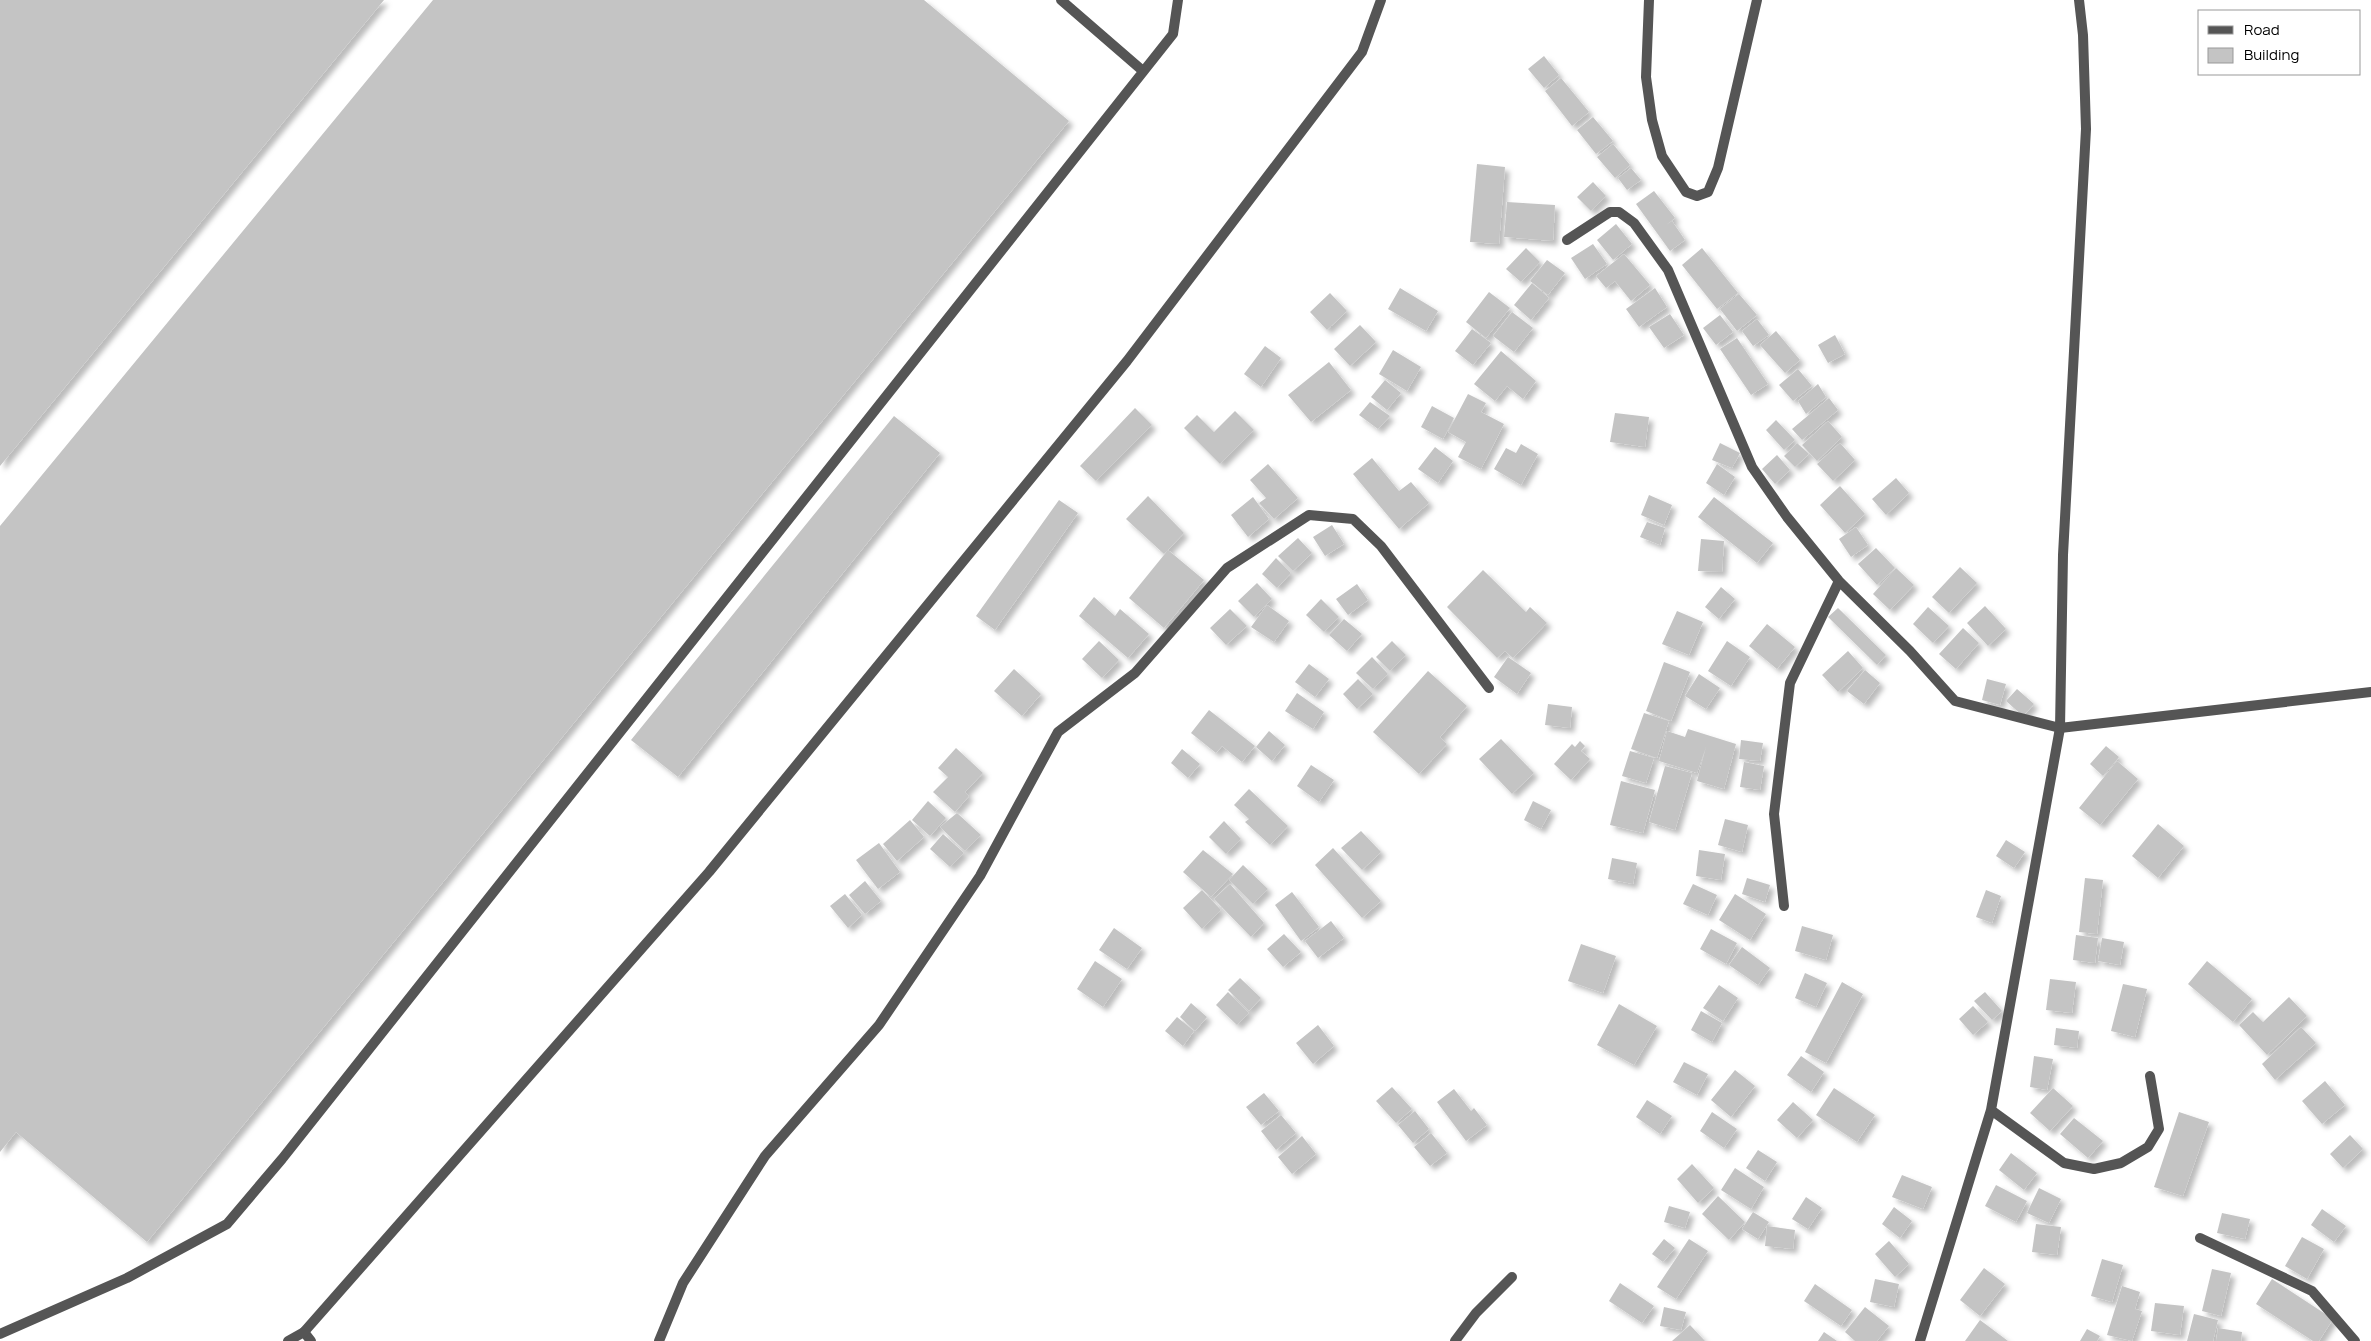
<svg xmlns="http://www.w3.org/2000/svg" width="2371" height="1341" font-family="Manrope,sans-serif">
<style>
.building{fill:#c4c4c4;filter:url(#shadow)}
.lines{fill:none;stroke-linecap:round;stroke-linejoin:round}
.lane{stroke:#555;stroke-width:10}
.street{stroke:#555;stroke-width:10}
</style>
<defs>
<filter id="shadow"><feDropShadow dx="4.5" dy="4.5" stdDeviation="2.5" flood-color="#0004"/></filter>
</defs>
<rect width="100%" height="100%" fill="#fff"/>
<path class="building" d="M0 0H384L0 466Z
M433 0H924L1069 121 147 1242 16 1132 0 1152V526Z
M1544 56 1559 75 1544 88 1528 69Z
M1561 78 1589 112 1572 126 1545 91Z
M1593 117 1613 141 1596 154 1577 130Z
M1613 144 1630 165 1615 178 1597 157Z
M1477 164 1505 167 1499 244 1470 242Z
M1631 168 1641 180 1627 190 1618 178Z
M1593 182 1606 196 1591 211 1577 197Z
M1654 191 1675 218 1666 225 1672 221 1685 240 1670 251 1636 204Z
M1507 202 1555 205 1553 241 1504 237Z
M1616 224 1632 244 1613 260 1597 240Z
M1593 244 1607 264 1585 279 1571 258Z
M1526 248 1540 262 1521 282 1506 269Z
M1702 248 1738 293 1717 309 1682 265Z
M1624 254 1650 285 1631 301 1615 281 1606 288 1596 276Z
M1547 260 1565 273 1548 295 1530 281Z
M1532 283 1549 298 1531 320 1514 305Z
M1400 288 1438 311 1426 331 1388 309Z
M1655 288 1667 307 1639 327 1626 309Z
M1489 292 1510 308 1486 338 1466 322Z
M1330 293 1347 311 1327 330 1310 312Z
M1739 294 1757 315 1737 331 1720 309Z
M1512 312 1533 328 1514 352 1493 336Z
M1670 314 1684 335 1664 348 1649 327Z
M1720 315 1733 332 1716 345 1703 328Z
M1757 319 1769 335 1753 346 1742 331Z
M1360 325 1376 342 1350 366 1334 349Z
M1472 329 1491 343 1473 365 1455 351Z
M1776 331 1800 360 1785 373 1760 345Z
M1835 335 1845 354 1828 363 1818 345Z
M1737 338 1768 384 1751 395 1720 349Z
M1265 346 1281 358 1261 387 1244 374Z
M1393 350 1421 367 1407 391 1379 374Z
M1501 351 1536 381 1523 399 1507 386 1495 401 1474 384Z
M1329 362 1351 390 1311 422 1288 395Z
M1798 369 1812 386 1793 401 1779 385Z
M1385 380 1401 393 1387 410 1371 397Z
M1818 384 1826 397 1806 414 1798 401Z
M1468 394 1486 403 1481 412 1504 424 1481 469 1458 457 1466 442 1448 432Z
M1829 398 1838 410 1802 440 1792 429Z
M1370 402 1390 416 1378 429 1359 415Z
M1432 406 1454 418 1443 439 1421 427Z
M1135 408 1152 425 1096 481 1080 466Z
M1235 411 1254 430 1220 464 1184 428 1197 415 1214 432Z
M1615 413 1649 417 1645 447 1610 442Z
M894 416 940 453 678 777 631 740Z
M1776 420 1795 440 1784 450 1766 430Z
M1828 421 1842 437 1817 461 1802 445Z
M1720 443 1740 453 1732 468 1712 460Z
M1797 443 1809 454 1795 467 1784 456Z
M1840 443 1855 460 1833 481 1817 464Z
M1521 444 1538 454 1521 485 1494 469 1506 448 1516 453Z
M1435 447 1453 461 1438 483 1418 469Z
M1777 455 1790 470 1775 484 1762 469Z
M1372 458 1399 491 1411 482 1429 503 1399 529 1353 474Z
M1268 464 1298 498 1274 519 1259 503 1266 498 1250 480Z
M1717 464 1735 477 1724 495 1706 483Z
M1896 478 1909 493 1886 515 1872 499Z
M1840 486 1865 514 1845 533 1820 505Z
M1649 495 1672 505 1664 525 1641 515Z
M1148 496 1184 533 1164 554 1126 519Z
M1253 497 1269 519 1248 537 1231 515Z
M1714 497 1773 543 1757 563 1698 517Z
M1059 500 1078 513 995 630 976 616Z
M1647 522 1665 528 1660 545 1640 537Z
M1332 525 1344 544 1325 556 1313 537Z
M1856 527 1868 545 1851 557 1839 539Z
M1298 538 1312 553 1293 571 1278 556Z
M1701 539 1724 541 1722 572 1698 571Z
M1876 548 1895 568 1877 585 1858 564Z
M1168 550 1204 580 1164 628 1129 598Z
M1276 558 1291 573 1277 588 1262 574Z
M1960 567 1977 583 1949 613 1932 597Z
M1896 568 1914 585 1890 610 1873 594Z
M1483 570 1526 612 1530 607 1547 623 1513 658 1505 651 1497 658 1447 607Z
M1257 583 1272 599 1254 617 1238 601Z
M1357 584 1368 600 1348 615 1336 599Z
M1721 587 1735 599 1719 619 1705 607Z
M1094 597 1115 616 1120 609 1149 634 1128 658 1079 616Z
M1321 599 1339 617 1324 632 1306 615Z
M1267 605 1289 621 1274 642 1251 627Z
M1985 606 2006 629 1988 646 1967 623Z
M1928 607 1949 626 1933 643 1913 624Z
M1838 608 1886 655 1877 665 1828 617Z
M1230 609 1247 626 1226 645 1210 628Z
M1677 611 1703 622 1689 655 1662 644Z
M1344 619 1362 634 1347 651 1329 635Z
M1767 624 1795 647 1777 669 1749 646Z
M1963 628 1979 643 1956 669 1939 654Z
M1099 641 1119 660 1102 678 1082 659Z
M1392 641 1406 655 1390 671 1376 657Z
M1727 641 1750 657 1731 686 1708 671Z
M1848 651 1863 668 1838 692 1822 675Z
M1372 657 1388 674 1373 689 1356 673Z
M1508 657 1531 673 1517 694 1494 677Z
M1664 662 1690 672 1671 721 1646 711Z
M1309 664 1329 679 1315 697 1295 682Z
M1014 669 1041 694 1022 716 994 691Z
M1865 670 1880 683 1864 704 1847 691Z
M1428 671 1467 706 1440 737 1447 744 1419 774 1373 732Z
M1699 674 1720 688 1706 709 1685 696Z
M1358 679 1373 694 1357 709 1343 694Z
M1987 679 2006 684 2000 705 1982 700Z
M2017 689 2034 704 2023 716 2006 701Z
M1297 693 1324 712 1313 729 1285 711Z
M1548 704 1572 707 1570 728 1545 725Z
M1209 710 1255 746 1242 762 1222 746 1216 753 1191 733Z
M1644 713 1669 721 1657 758 1631 749Z
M1688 729 1736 744 1724 789 1697 781 1706 747 1697 773 1659 761 1667 731 1685 737Z
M1269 731 1285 745 1272 761 1256 747Z
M1501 739 1534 773 1512 794 1479 759Z
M1741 740 1763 743 1760 761 1739 759Z
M1580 741 1585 746 1581 751 1590 759 1571 780 1554 764 1572 744 1575 747Z
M2106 746 2119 757 2103 776 2090 764Z
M956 748 983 773 965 792 969 796 955 812 933 792 948 777 938 768Z
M1182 749 1200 764 1188 778 1171 763Z
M1630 751 1654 758 1646 783 1622 776Z
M2117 761 2138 779 2100 825 2079 808Z
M1744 762 1764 766 1760 790 1740 787Z
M1311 765 1334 780 1319 802 1297 786Z
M1665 766 1692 773 1675 830 1649 822Z
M1621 781 1655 790 1643 833 1610 825Z
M1249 789 1288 826 1270 845 1245 822 1249 819 1234 805Z
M928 801 946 818 930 836 912 820Z
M1533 801 1551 810 1541 829 1524 820Z
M957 813 981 835 965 851 940 827Z
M1725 819 1748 825 1742 852 1718 845Z
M910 820 924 837 897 861 883 844Z
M1224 821 1241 839 1226 854 1209 837Z
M2158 824 2184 846 2158 878 2132 856Z
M1361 831 1381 852 1362 870 1341 848Z
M943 834 964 853 950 867 930 849Z
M2006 840 2025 852 2014 868 1996 856Z
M879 843 900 872 878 889 856 860Z
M1333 848 1381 901 1362 918 1315 865Z
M1203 850 1233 874 1211 897 1183 872Z
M1699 850 1725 854 1721 880 1696 876Z
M1612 858 1637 863 1633 884 1608 879Z
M1243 865 1268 889 1253 904 1229 880Z
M1747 878 1770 885 1765 902 1742 894Z
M2085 878 2103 880 2097 934 2079 932Z
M865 881 881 901 865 914 849 895Z
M1230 884 1264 923 1251 937 1214 899Z
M1693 884 1717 895 1708 915 1683 904Z
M1202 890 1221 910 1202 929 1183 908Z
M1986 890 2001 896 1992 923 1976 917Z
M1292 892 1319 927 1301 941 1275 905Z
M845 894 862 915 848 928 830 906Z
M1735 894 1766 914 1750 940 1719 920Z
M1331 921 1344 938 1318 958 1305 941Z
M1802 926 1833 935 1826 960 1795 951Z
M1114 928 1142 948 1127 969 1099 950Z
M1711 929 1737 943 1726 964 1700 949Z
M1284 934 1301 952 1283 967 1267 949Z
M2076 935 2098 938 2095 963 2073 960Z
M2102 938 2124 942 2120 965 2098 961Z
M1581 944 1616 956 1603 993 1568 981Z
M1742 947 1770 968 1758 985 1729 965Z
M1095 961 1122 979 1103 1007 1077 989Z
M2207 961 2252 999 2233 1022 2188 984Z
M1805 973 1827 983 1816 1007 1795 998Z
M1240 978 1261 998 1249 1011 1228 990Z
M2050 979 2076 982 2072 1013 2046 1010Z
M1842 982 1863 994 1826 1063 1805 1052Z
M2123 984 2147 989 2135 1037 2111 1031Z
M1719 985 1738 998 1723 1021 1703 1008Z
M1228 992 1249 1013 1237 1025 1216 1005Z
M1985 992 2002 1011 1992 1020 1974 1001Z
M2289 997 2307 1016 2267 1055 2239 1025 2253 1012 2263 1022Z
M1191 1003 1207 1017 1195 1031 1180 1017Z
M1619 1004 1657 1026 1634 1065 1597 1045Z
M1973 1006 1988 1022 1973 1035 1959 1019Z
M1701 1011 1722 1023 1712 1042 1691 1030Z
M1177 1017 1194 1031 1183 1046 1165 1031Z
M1318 1025 1334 1046 1313 1064 1296 1043Z
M2301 1027 2316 1043 2275 1080 2262 1064Z
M2056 1028 2079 1031 2077 1048 2054 1045Z
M1801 1056 1824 1072 1811 1092 1787 1075Z
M2034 1056 2053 1059 2047 1090 2030 1087Z
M1684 1062 1708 1074 1697 1095 1673 1082Z
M1735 1070 1755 1086 1731 1117 1711 1100Z
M2325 1081 2345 1105 2322 1124 2302 1101Z
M1392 1087 1412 1109 1396 1123 1376 1101Z
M1834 1088 1875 1115 1857 1142 1816 1115Z
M2053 1088 2073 1106 2050 1131 2030 1113Z
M1454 1089 1471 1111 1474 1108 1487 1125 1466 1141 1437 1102Z
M1264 1093 1279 1111 1261 1125 1246 1107Z
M1647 1100 1672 1116 1660 1134 1636 1117Z
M1793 1102 1813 1120 1797 1138 1777 1120Z
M1415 1111 1429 1129 1413 1143 1398 1125Z
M1712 1112 1737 1129 1724 1148 1700 1131Z
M2179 1112 2209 1122 2183 1196 2154 1187Z
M1281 1115 1296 1133 1276 1150 1261 1131Z
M2074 1118 2103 1141 2088 1158 2060 1134Z
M1431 1133 1447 1153 1430 1166 1414 1147Z
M2350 1135 2363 1149 2343 1168 2330 1154Z
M1302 1136 1316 1154 1292 1174 1278 1157Z
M1758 1150 1777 1162 1765 1181 1746 1168Z
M2011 1153 2037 1173 2024 1190 1999 1170Z
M1692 1164 1714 1188 1698 1203 1677 1179Z
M1735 1168 1764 1187 1751 1209 1721 1190Z
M1902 1175 1932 1187 1923 1209 1892 1197Z
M1996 1185 2027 1201 2016 1222 1985 1206Z
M2039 1188 2061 1199 2049 1223 2027 1213Z
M1718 1196 1745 1222 1729 1240 1702 1214Z
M1806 1197 1822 1208 1808 1229 1792 1219Z
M1669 1206 1690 1212 1685 1228 1664 1222Z
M1894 1207 1912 1221 1900 1238 1882 1224Z
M2322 1209 2346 1226 2334 1242 2311 1225Z
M1753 1212 1769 1222 1758 1239 1742 1229Z
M2222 1213 2250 1219 2245 1239 2217 1233Z
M2036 1224 2061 1227 2057 1255 2032 1252Z
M1767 1226 1795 1230 1793 1249 1765 1246Z
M2302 1237 2324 1249 2307 1279 2285 1266Z
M1664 1239 1675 1248 1663 1262 1652 1254Z
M1689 1239 1708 1251 1676 1299 1657 1287Z
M1889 1241 1909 1264 1895 1277 1875 1254Z
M2102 1259 2123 1265 2112 1302 2091 1296Z
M1984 1268 2005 1284 1980 1316 1960 1300Z
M2212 1269 2231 1273 2221 1316 2202 1311Z
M1875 1279 1899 1284 1894 1307 1870 1302Z
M2272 1279 2333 1319 2319 1341H2313L2256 1304Z
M1620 1283 1654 1306 1642 1323 1609 1301Z
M1815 1284 1852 1310 1841 1326 1804 1301Z
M2122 1286 2140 1292 2135 1309 2142 1311 2132 1341 2107 1335Z
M2155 1303 2184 1306 2180 1335 2151 1331Z
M1664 1307 1686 1312 1681 1330 1660 1326Z
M1865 1307 1889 1326 1877 1341H1855L1845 1332Z
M2194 1314 2218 1320 2213 1341H2187Z
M1980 1320 2008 1341H1965Z
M1690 1325 1705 1341H1672Z
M2218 1328 2242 1332 2241 1341H2216Z
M2087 1329 2100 1336 2097 1341H2080Z
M1824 1332 1837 1341H1818Z"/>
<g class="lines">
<path class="lane" d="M1061 0 1143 71
M1991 1110 2064 1163 2094 1169 2121 1163 2148 1147 2159 1129 2150 1076
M2200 1238 2312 1291 2355 1341
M304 1332 311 1341
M0 1334 127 1278 227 1224 282 1159 1173 34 1178 0
M659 1341 683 1283 765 1156 879 1025 980 876 1058 732 1135 673 1227 568 1309 515 1353 519 1381 546 1489 688
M1455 1341 1476 1313 1512 1277
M1920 1341 1991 1110 2060 728"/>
<path class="street" d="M1649 0 1646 77 1652 120 1662 156 1686 192 1697 196 1708 192 1718 168 1757 0
M1567 240 1610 212H1619L1634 223 1668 270 1752 467 1787 517 1839 581 1910 651 1955 701 2060 728 2371 692
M2060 728 2063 555 2086 129 2083 35 2079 0
M1784 906 1774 814 1790 683 1839 581
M288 1341 304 1332 709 872 1127 361 1362 52 1381 0"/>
</g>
<rect x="2198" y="10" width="162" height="65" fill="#ffffff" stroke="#999999"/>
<rect x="2208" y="26" width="25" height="8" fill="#555555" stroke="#999999"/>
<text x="2244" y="35" font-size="15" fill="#000000">Road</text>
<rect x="2208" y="48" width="25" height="15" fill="#c4c4c4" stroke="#999999"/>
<text x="2244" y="60" font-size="15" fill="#000000">Building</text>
</svg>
